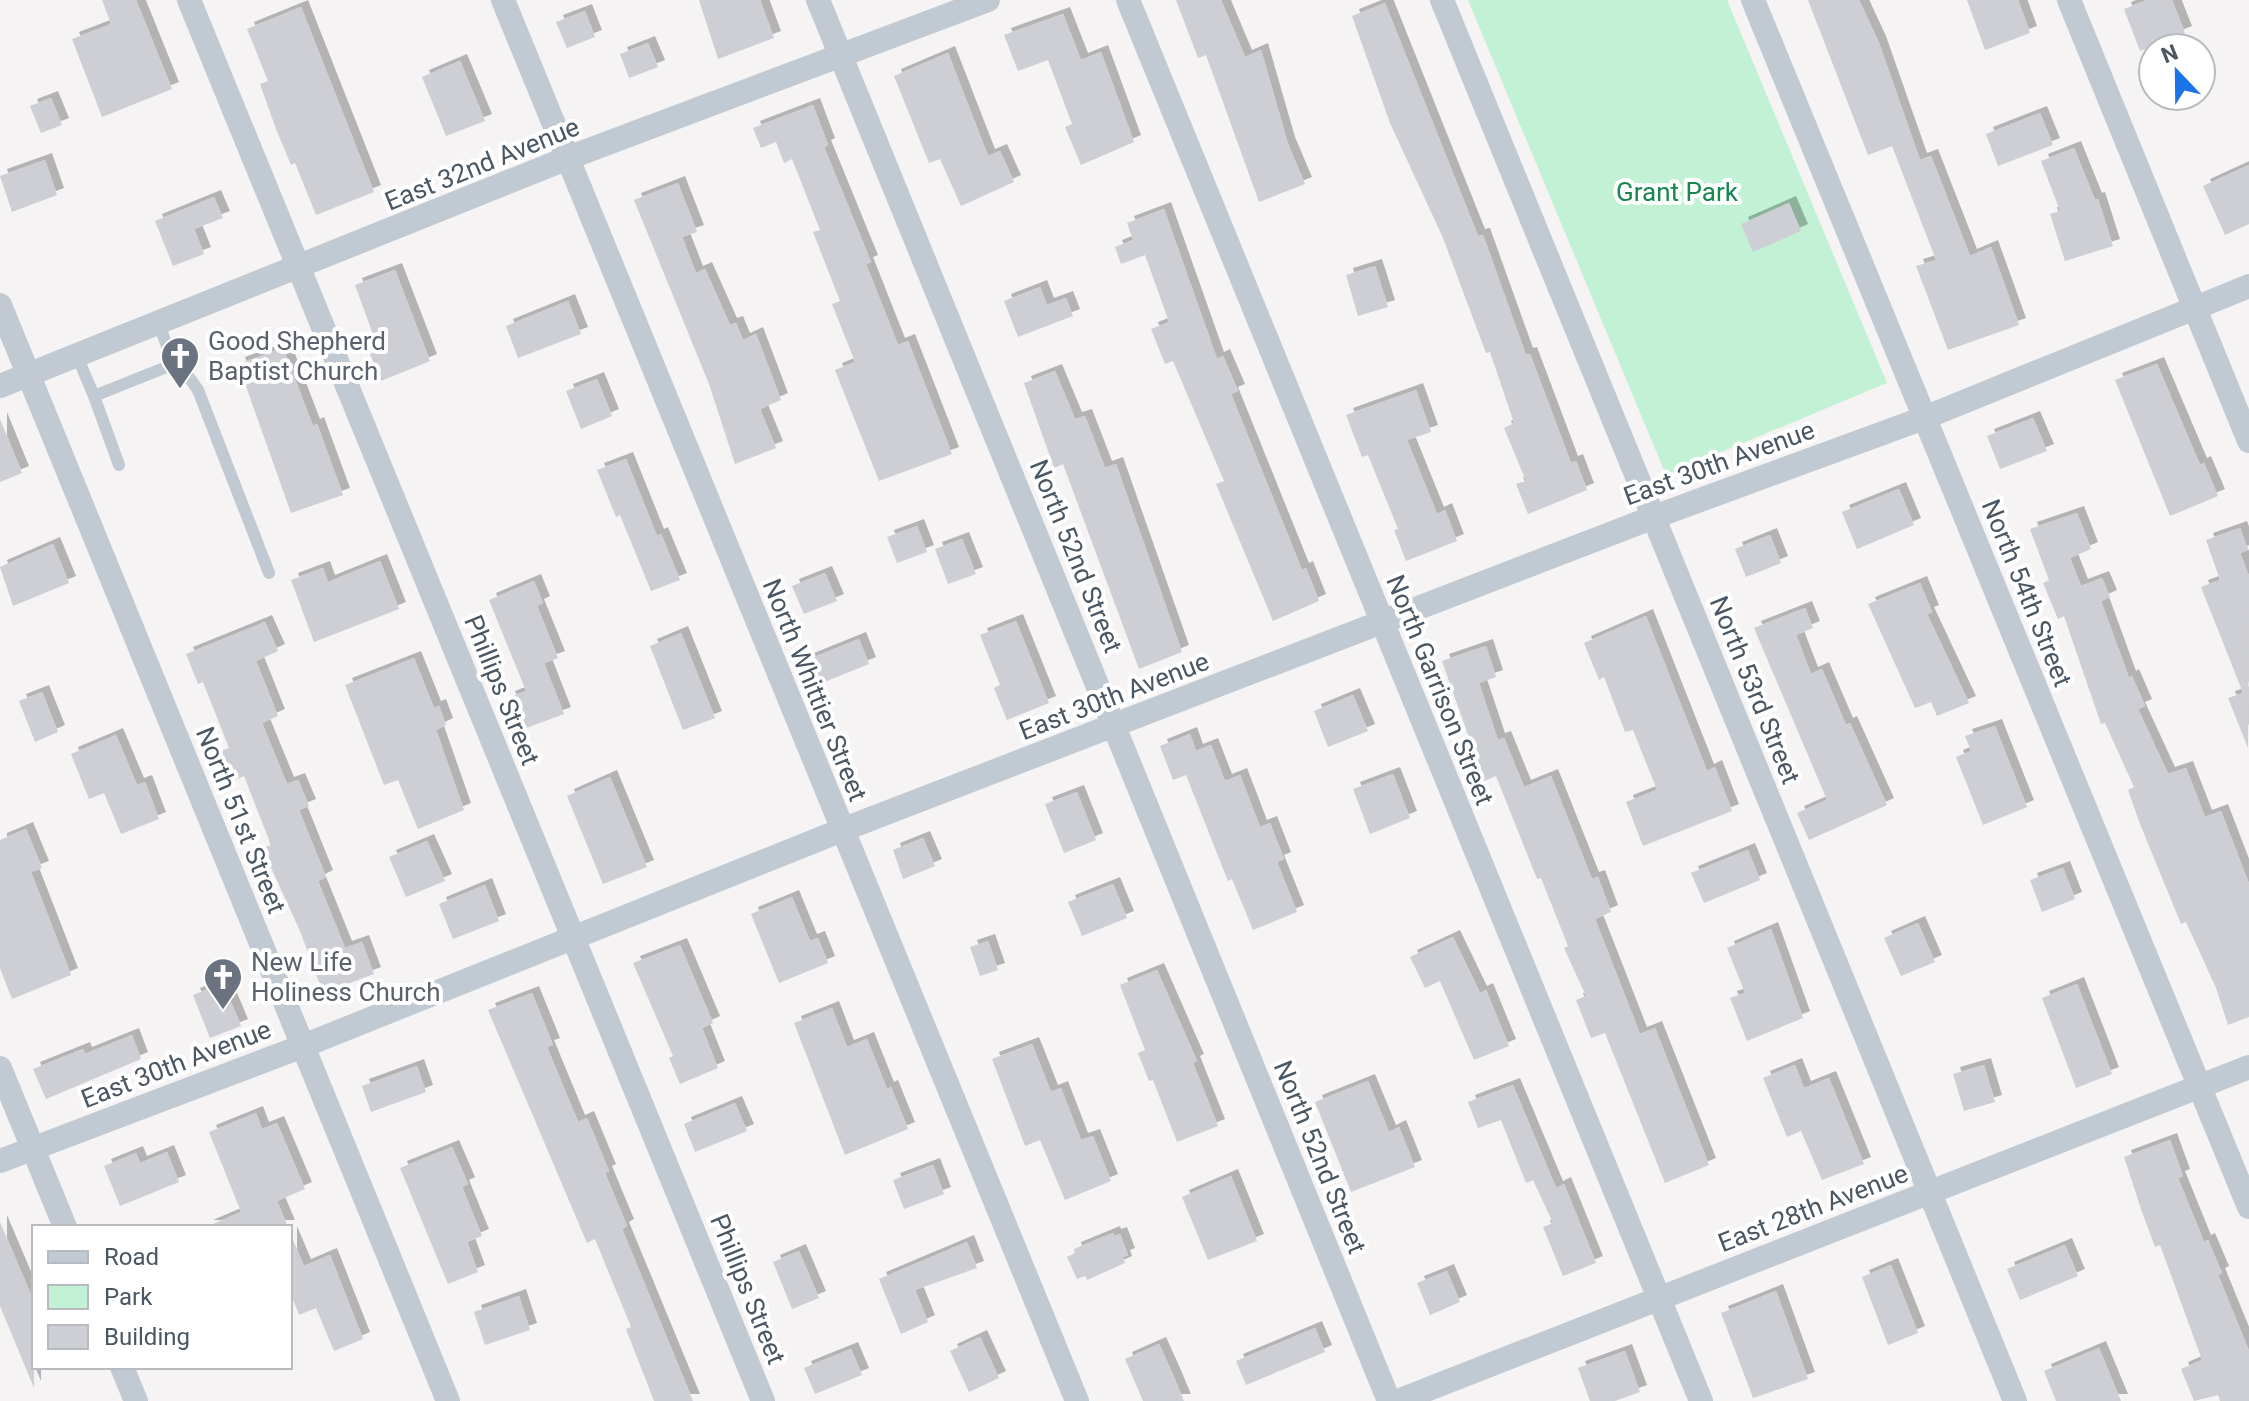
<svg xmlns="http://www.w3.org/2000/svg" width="2249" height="1401" font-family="Roboto,sans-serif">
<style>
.green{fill:#c3f1d5}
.building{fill:#cdcfd5;filter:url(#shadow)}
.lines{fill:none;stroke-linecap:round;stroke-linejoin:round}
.service{stroke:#c1cad2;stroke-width:12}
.minor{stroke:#c1cad2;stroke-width:24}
.labels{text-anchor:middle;stroke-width:8;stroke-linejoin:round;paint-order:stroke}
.street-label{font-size:26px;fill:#4a5661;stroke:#fff}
.park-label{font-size:26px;fill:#17864f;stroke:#fff}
.worship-label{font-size:26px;fill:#5b616d;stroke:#fff;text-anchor:start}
</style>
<defs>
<filter id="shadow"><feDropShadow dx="7" dy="-7" stdDeviation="0" flood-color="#0004"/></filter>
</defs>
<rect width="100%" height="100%" fill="#f5f3f3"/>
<path class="green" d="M1468 0H1727L1887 383 1666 475Z"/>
<path class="building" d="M102 0H136L172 89 102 117 72 39 111 24Z
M699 0H760L774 38 718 59Z
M1176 0H1221L1245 57 1261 50 1288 144 1305 184 1259 202 1206 55 1198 58Z
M1808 0H1859L1879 43 1920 160 1931 156 1970 256 1991 247 2019 325 1948 350 1916 266 1936 260 1892 146 1868 155Z
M1967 0H2018L2030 33 1985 50Z
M2147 0H2172L2185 33 2140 51 2124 9Z
M1385 3 1478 236 1483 235 1526 355 1530 354 1571 463 1576 461 1587 490 1528 514 1516 484 1526 481 1504 428 1514 423 1490 352 1486 353 1443 238 1390 123 1352 16Z
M301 7 374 192 316 215 295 163 291 165 276 129 260 84 268 81 247 29Z
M585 11 595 37 567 48 556 22Z
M1063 14 1081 60 1101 52 1134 142 1081 165 1065 127 1072 124 1048 60 1018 71 1004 35Z
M648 43 658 67 629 78 620 54Z
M948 53 988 156 1000 151 1014 182 961 206 940 159 929 163 894 76Z
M460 61 485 121 446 136 422 77Z
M51 98 62 125 41 133 30 106Z
M813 105 828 145 824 147 871 262 866 264 898 345 908 341 952 454 879 481 835 370 855 362 832 304 840 301 813 232 820 230 792 159 784 163 776 142 761 148 753 128Z
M2040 113 2053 145 1998 166 1986 134Z
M2074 148 2095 200 2098 199 2113 246 2065 261 2050 214 2060 211 2041 161Z
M45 160 57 195 12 212 0 176Z
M2249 165V224L2225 235 2203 186Z
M678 183 697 232 682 237 696 273 705 269 730 325 736 323 743 340 756 334 781 400 760 409 776 448 735 464 709 384 634 200Z
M214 197 223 218 194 229 204 254 173 266 155 221Z
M1789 203 1801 231 1753 252 1741 224Z
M1164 209 1217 359 1223 356 1238 391 1231 394 1302 570 1306 568 1319 601 1273 621 1216 484 1224 481 1173 361 1165 364 1151 329 1169 322 1145 255 1121 264 1115 247 1133 240 1127 223Z
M1375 266 1388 307 1358 316 1346 275Z
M395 270 430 361 381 381 370 354 379 351 355 285Z
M1040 287 1047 305 1066 298 1073 316 1018 337 1004 301Z
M568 301 581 334 518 358 506 326Z
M283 348 313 426 317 424 343 495 291 513 238 364Z
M2157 364 2200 465 2204 463 2218 496 2170 516 2115 380Z
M1055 371 1075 419 1085 416 1105 468 1116 464 1182 652 1139 669 1063 464 1054 468 1024 383Z
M597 379 612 416 581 429 566 391Z
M1416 390 1431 432 1407 440 1437 514 1445 510 1457 541 1406 561 1394 530 1398 529 1368 455 1362 457 1346 415Z
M2033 418 2047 451 2000 469 1987 436Z
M0 419 22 473 0 482Z
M626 459 657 536 661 534 680 580 651 591 620 515 616 517 597 470Z
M1899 489 1914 525 1857 549 1842 512Z
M2077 513 2091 549 2070 558 2081 586 2102 578 2110 597 2101 601 2129 678 2132 676 2145 706 2138 709 2168 774 2186 768 2205 817 2221 811 2249 884V1017L2228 1025 2216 988 2186 922 2181 924 2140 824 2128 790 2134 787 2105 723 2101 724 2064 616 2058 619 2043 583 2049 580 2030 529Z
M917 526 927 552 897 563 887 537Z
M2240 528 2248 550 2240 553 2249 576 2248 748 2228 698 2243 693 2201 587 2220 580 2206 540Z
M1770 535 1781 563 1746 577 1735 549Z
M962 539 976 574 948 584 935 549Z
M53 544 69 583 13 606 0 567Z
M380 561 399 609 314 642 291 580 323 568 328 582Z
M825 573 837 601 804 614 792 586Z
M534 581 543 603 537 606 558 658 544 663 564 714 521 730 508 698 526 691 489 600Z
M1920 583 1932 612 1927 614 1969 703 1937 716 1931 702 1915 708 1868 604Z
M1805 608 1813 628 1796 635 1811 674 1822 669 1846 725 1850 723 1887 805 1809 840 1797 813 1827 800 1754 628Z
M1646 616 1707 771 1715 767 1732 811 1643 846 1626 802 1657 790 1633 730 1625 732 1604 677 1599 680 1584 643Z
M1016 621 1049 703 1007 720 994 688 1000 685 980 635Z
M265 622 278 651 256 661 278 716 262 723 287 784 298 780 309 806 299 810 326 877 318 881 345 948 362 942 374 974 323 993 300 931 262 848 271 845 244 776 233 781 221 751 229 748 203 682 198 684 186 654Z
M681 633 715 718 683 730 650 646Z
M859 639 869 664 817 685 807 660Z
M1486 646 1496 677 1479 683 1498 740 1504 738 1524 787 1551 776 1592 879 1598 877 1611 912 1595 919 1640 1034 1655 1028 1709 1165 1665 1183 1605 1033 1591 1038 1576 1000 1586 996 1564 948 1568 946 1541 878 1537 879 1496 776 1475 785 1463 753 1473 749 1442 661Z
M414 658 434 708 439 706 446 725 436 730 464 810 418 829 398 780 384 785 345 685Z
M42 692 58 732 35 742 19 701Z
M1353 695 1368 731 1328 747 1314 711Z
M1995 726 2027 807 1983 825 1956 757 1971 751 1965 736Z
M1190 734 1196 751 1211 745 1225 781 1240 775 1260 827 1270 823 1284 859 1277 862 1297 912 1253 930 1232 879 1228 881 1186 775 1173 780 1160 746Z
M116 735 137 785 145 782 159 819 121 834 104 793 89 799 71 754Z
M1393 774 1410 818 1370 834 1353 789Z
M610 777 647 867 603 884 567 796Z
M1077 792 1096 840 1064 853 1045 804Z
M26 829 42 868 31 872 71 975 12 999 0 968V840Z
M923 838 935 866 903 879 893 850Z
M427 841 445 881 406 897 389 857Z
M1748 850 1760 880 1704 903 1691 873Z
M2063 868 2075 899 2042 912 2030 880Z
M1113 884 1127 918 1082 936 1068 902Z
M485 885 499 921 453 939 439 904Z
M792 897 810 941 818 938 828 963 779 983 751 914Z
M1918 923 1935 962 1901 976 1884 938Z
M1771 929 1803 1018 1747 1041 1730 998 1745 993 1727 948Z
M1453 937 1480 993 1486 990 1509 1046 1474 1060 1440 981 1425 988 1410 957Z
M988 941 998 970 980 976 970 947Z
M680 945 713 1023 702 1028 718 1068 680 1084 669 1058 673 1056 633 963Z
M1157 970 1197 1061 1193 1063 1218 1126 1177 1142 1153 1080 1149 1081 1138 1053 1145 1050 1120 985Z
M223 983 241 1026 210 1038 193 995Z
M2077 984 2112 1074 2076 1088 2042 998Z
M532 993 553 1045 547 1047 578 1122 587 1118 609 1171 605 1173 627 1226 622 1229 693 1401H654L626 1329 631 1327 595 1239 587 1243 488 1010Z
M832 1008 847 1047 867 1039 887 1089 891 1087 908 1129 845 1155 794 1023Z
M132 1035 141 1059 46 1099 33 1069 83 1049 85 1054Z
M1032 1044 1051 1092 1061 1088 1081 1140 1093 1136 1111 1181 1065 1200 1040 1140 1025 1146 992 1059Z
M1795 1065 1804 1088 1829 1078 1864 1164 1822 1180 1801 1131 1787 1137 1763 1078Z
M1984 1065 1995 1102 1964 1111 1953 1074Z
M417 1066 426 1092 371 1112 362 1086Z
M1368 1081 1389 1132 1399 1127 1415 1167 1351 1192 1315 1102Z
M1513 1085 1556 1188 1564 1184 1596 1263 1563 1276 1543 1227 1553 1223 1533 1180 1526 1183 1501 1120 1478 1128 1468 1102Z
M735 1103 747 1131 695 1152 684 1124Z
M256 1113 262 1129 277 1123 305 1189 277 1201 288 1227H206L241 1212 209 1132Z
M2170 1140 2183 1176 2178 1178 2204 1242 2208 1240 2222 1273 2218 1275 2249 1351V1401H2220L2218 1395 2194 1401 2181 1369 2202 1360 2160 1245 2155 1247 2142 1212 2124 1157Z
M452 1147 468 1184 462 1187 482 1236 467 1242 478 1272 448 1284 400 1168Z
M167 1152 179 1182 120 1206 104 1166 136 1153 140 1163Z
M933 1165 944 1194 904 1209 893 1180Z
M1231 1176 1257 1241 1208 1260 1182 1197Z
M0 1222 34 1302V1388L0 1306Z
M290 1233 304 1266 330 1255 363 1339 334 1351 316 1308 299 1315 290 1292Z
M1113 1233 1114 1236 1120 1234 1128 1255 1123 1257 1125 1263 1087 1280 1085 1276 1077 1279 1067 1257 1075 1253 1074 1249Z
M967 1242 977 1268 915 1290 928 1322 901 1334 879 1279Z
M2065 1245 2078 1276 2020 1300 2007 1269Z
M799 1251 819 1298 792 1309 773 1262Z
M1891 1265 1918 1333 1888 1345 1862 1277Z
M1447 1271 1460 1302 1430 1315 1417 1283Z
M1776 1291 1808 1379 1753 1398 1721 1313Z
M519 1296 530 1330 485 1345 474 1312Z
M1315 1328 1325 1352 1246 1385 1236 1361Z
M980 1337 999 1378 969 1392 950 1351Z
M1159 1344 1173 1375 1184 1401H1143L1125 1359Z
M2099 1348 2121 1401H2056L2044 1371Z
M851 1349 862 1375 815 1394 804 1368Z
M1625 1351 1640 1392 1615 1401H1590L1578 1368Z"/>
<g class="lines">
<path class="service" d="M159 324 167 346 198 390 269 573
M77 356 94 396
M119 465 94 396 179 362"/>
<path class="minor" d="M189 0 763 1401
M503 0 1077 1401
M818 0 1389 1401
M1128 0 1701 1401
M1442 0 2015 1401
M1753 0 2249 1207
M2069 0 2249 441
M0 305 448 1401
M0 386 568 158 988 0
M0 1068 65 1227
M0 1161 303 1046 842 830 1654 517 1924 418 2249 286
M122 1367 136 1401
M1398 1401 2249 1067"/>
</g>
<defs>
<g id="church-pin" transform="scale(2)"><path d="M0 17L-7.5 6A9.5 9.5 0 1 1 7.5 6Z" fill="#6b7280" stroke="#fff"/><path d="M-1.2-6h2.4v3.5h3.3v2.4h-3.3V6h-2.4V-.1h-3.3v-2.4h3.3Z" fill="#fff"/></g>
</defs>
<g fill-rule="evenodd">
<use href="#church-pin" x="180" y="356"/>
<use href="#church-pin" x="223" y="977"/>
</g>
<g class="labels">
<g class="street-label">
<text transform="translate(482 164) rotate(-22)" y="9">East 32nd Avenue</text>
<text transform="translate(1719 463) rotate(-20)" y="9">East 30th Avenue</text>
<text transform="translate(1076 556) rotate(68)" y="9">North 52nd Street</text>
<text transform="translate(2027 593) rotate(68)" y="9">North 54th Street</text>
<text transform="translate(502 690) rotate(68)" y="9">Phillips Street</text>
<text transform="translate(815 690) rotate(68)" y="9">North Whittier Street</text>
<text transform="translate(1440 690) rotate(68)" y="9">North Garrison Street</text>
<text transform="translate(1755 690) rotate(68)" y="9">North 53rd Street</text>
<text transform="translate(1114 696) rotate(-21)" y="9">East 30th Avenue</text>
<text transform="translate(241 820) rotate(68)" y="9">North 51st Street</text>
<text transform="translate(176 1064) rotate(-21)" y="9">East 30th Avenue</text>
<text transform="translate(1320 1157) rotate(68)" y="9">North 52nd Street</text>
<text transform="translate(1813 1208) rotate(-21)" y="9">East 28th Avenue</text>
<text transform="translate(748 1289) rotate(68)" y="9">Phillips Street</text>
</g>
<g class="park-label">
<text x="1677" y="201">Grant Park</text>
</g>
<g class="worship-label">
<text x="208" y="350">Good Shepherd<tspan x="208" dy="30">Baptist Church</tspan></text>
<text x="251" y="971">New Life<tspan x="251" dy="30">Holiness Church</tspan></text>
</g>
</g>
<rect x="32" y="1225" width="260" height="144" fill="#ffffff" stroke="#b7bbc0" stroke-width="2"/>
<rect x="48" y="1251" width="40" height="12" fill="#c1cad2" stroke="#b7bbc0" stroke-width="2"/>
<text x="104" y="1265" font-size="24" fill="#4a5661">Road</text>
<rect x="48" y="1285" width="40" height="24" fill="#c3f1d5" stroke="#b7bbc0" stroke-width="2"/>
<text x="104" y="1305" font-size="24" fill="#4a5661">Park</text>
<rect x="48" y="1325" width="40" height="24" fill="#cdcfd5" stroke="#b7bbc0" stroke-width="2"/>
<text x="104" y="1345" font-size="24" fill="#4a5661">Building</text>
<g transform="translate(2177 72) rotate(338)"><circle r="38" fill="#ffffff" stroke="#b7bbc0" stroke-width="2"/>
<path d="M0-6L14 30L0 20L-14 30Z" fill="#1a73e8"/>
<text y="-12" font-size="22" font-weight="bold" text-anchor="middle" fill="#4a5661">N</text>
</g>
</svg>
